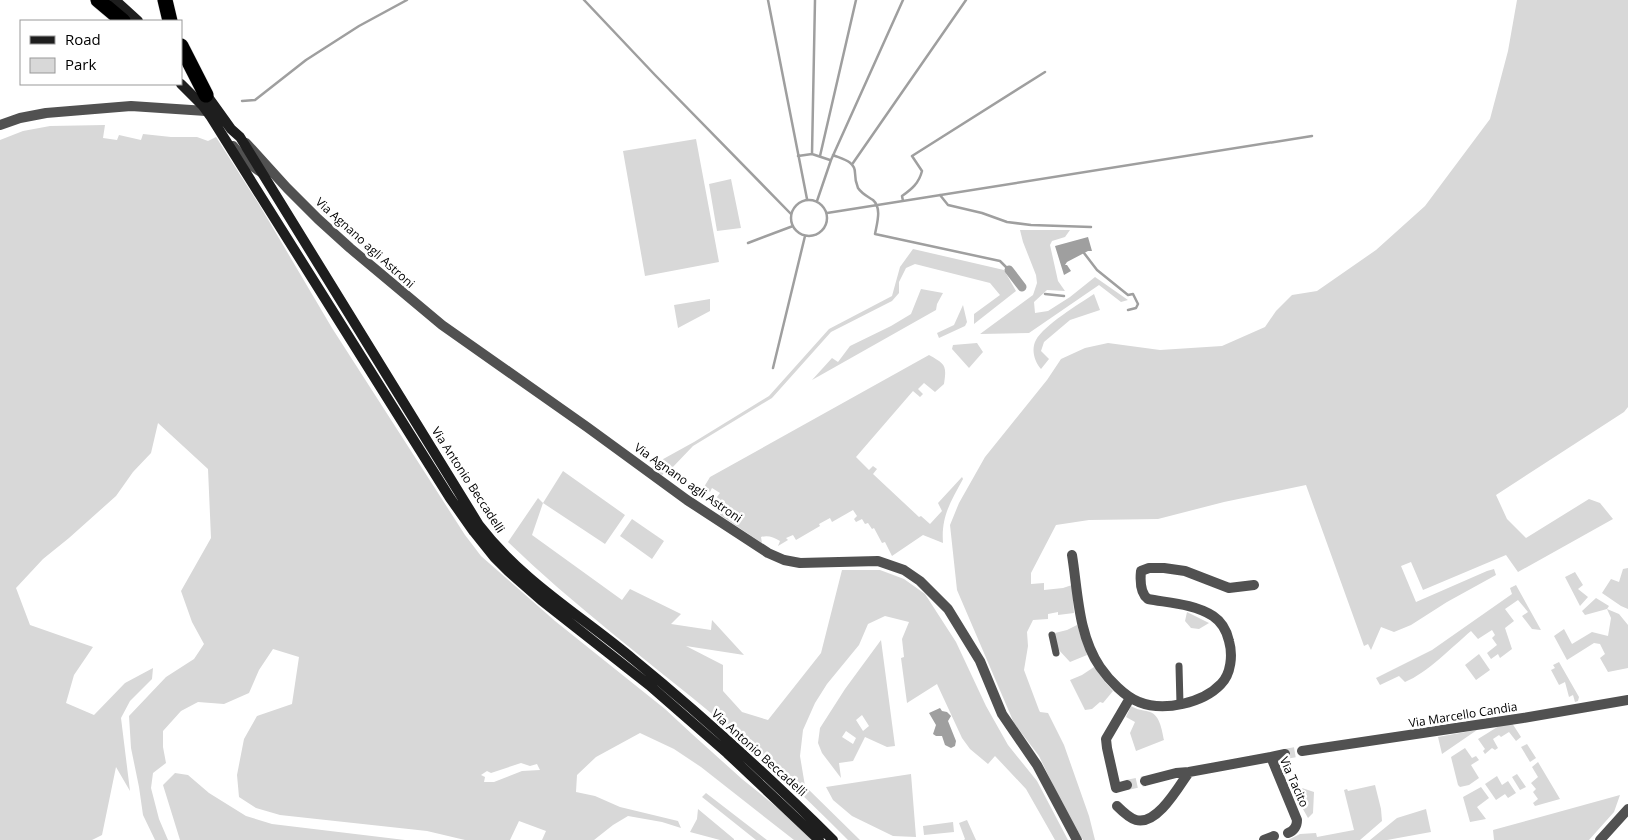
<svg xmlns="http://www.w3.org/2000/svg" width="1628" height="840" font-family="'Open Sans',sans-serif">
<style>
.green{fill:#d8d8d8;fill-rule:evenodd}
.water{fill:#9f9f9f}
.lines{fill:none;stroke-linecap:round;stroke-linejoin:round}
.stream{stroke:#9f9f9f;stroke-width:2.5}
.canal{stroke:#9f9f9f;stroke-width:9}
.minor-tunnel{stroke:#d9d9d9;stroke-width:10;stroke-dasharray:10 5;stroke-linecap:butt}
.motorway-casing{stroke:#dbdbdb;stroke-width:16}
.pedestrian{stroke:#515151;stroke-width:7}
.minor{stroke:#515151;stroke-width:10}
.tertiary{stroke:#515151;stroke-width:10}
.secondary{stroke:#1e1e1e;stroke-width:10}
.motorway{stroke:#000;stroke-width:15}
.labels{text-anchor:middle;stroke-width:5;stroke-linejoin:round;paint-order:stroke}
.street-label{font-size:12px;fill:#000;stroke:#fff}
</style>
<rect width="100%" height="100%" fill="#fff"/>
<path class="green" d="M1517 0H1628V407L1624 412 1496 495 1507 519 1526 538 1589 499 1600 503 1613 519 1518 572 1506 555 1423 590 1411 562 1401 566 1416 602 1487 571 1494 569 1496 575 1447 602 1411 625 1394 632 1381 627 1371 650 1368 644 1364 646 1306 485 1224 502 1158 519 1089 520 1056 525 1031 573V584L1044 583V590L1063 588 1072 585 1074 613 1058 615V612L1048 614V619L1033 620 1027 632 1028 646 1024 670 1039 710 1040 712 1048 713 1064 745 1089 816 1095 840H1083L1065 810 1039 756 1014 723 957 590 950 525 959 503 985 457 1047 380 1061 359 1085 348 1108 343 1160 350 1222 346 1265 327 1276 311 1292 295 1317 291 1376 250 1425 206 1490 119 1508 51Z
M105 125 103 138 117 140 119 135 141 140 143 134 171 137H197L208 141 216 137 260 206 332 328 465 535 481 556 555 621 665 709 692 734 742 779 794 821 812 840H794L701 767 674 749 640 733 596 757 577 775 576 792 595 796 620 807 678 821 681 828 662 822 628 816 613 825 594 840H542L546 831 519 821 510 840H465L427 831 280 815 256 808 239 797 237 775 244 739 257 716 292 704 299 657 273 649 259 670 249 693 224 704 198 702 181 711 163 731V747L166 763 153 773 151 788 159 819 168 840H155L143 815 139 787 131 748 129 716 166 677 194 659 204 644 192 622 181 591 211 538 208 469 158 423 151 453 133 472 116 496 69 538 43 559 16 588 30 625 93 647 74 675 66 703 94 715 125 683 153 668 152 679 130 701 121 718 130 791 116 767 102 835 92 840H0V140L23 131 50 126ZM521 763 530 766 537 764 540 770 522 771 494 782H484L485 777 481 775 487 771 491 773Z
M696 139 719 262 645 276 623 151Z
M731 179 741 228 717 231 709 184Z
M1020 230H1070L1065 237 1052 241 1050 245 1058 281 1065 291 1047 290 1034 302 1035 313 1048 311 1070 297 1095 277 1128 300 1121 302 1099 285 1029 333 980 334 1033 295 1037 283 1036 275 1023 242Z
M913 249 1004 270 1016 291 974 324V314L1000 295 990 283 915 264 906 268 899 282V293L892 301 831 332 772 398 693 446 671 469 662 475 652 468 656 463 694 442 769 396 829 329 892 296 900 267Z
M921 289 943 293 937 304 936 310 812 380 832 358 838 362 850 346 891 326 911 314Z
M1094 294 1100 310 1070 320 1044 342 1041 351 1049 359 1041 369C1034 361 1031 349 1036 340 1044 325 1079 304 1094 294Z
M710 299V311L678 328 674 305Z
M963 305 967 322 965 326 939 338 937 333 954 325Z
M977 343 983 352 969 368 952 349 953 345Z
M929 355C945 364 947 365 944 384L935 392 924 383 918 389 923 394 920 397 913 391 856 457 869 470 873 466 877 469 873 474 919 517 921 516 930 524 942 511 938 503 962 477 963 479C951 501 941 516 943 543L923 535 892 556 885 542 882 543 874 528 872 529 868 523 865 524 862 519 856 522 854 519 857 516 853 510 832 522 830 518 819 524 820 526 796 540 793 535 786 538 788 540 778 546 780 541C773 537 768 535 761 537L762 543 720 515C723 507 721 503 717 497L720 493 712 488 710 492 704 487 710 477Z
M563 471 625 515 605 544 543 503 532 535 622 600 630 589 681 614 671 624 711 630 712 620 744 655 686 646 723 665V691L742 712 768 720 821 653 842 570H880L904 579 925 594 956 642 986 706 1008 745 1037 781 1068 840H1055L1026 789 995 756 988 764 970 749 962 738 937 684 907 703 901 658 904 657 902 639 909 622 885 616 868 624 859 645 827 684 815 703 803 730 800 756 805 786 860 840H848C806 798 763 756 717 718 647 660 573 605 508 542L538 498 543 503Z
M632 519 664 541 652 559 620 536Z
M1628 568V609L1621 606 1602 593 1611 579 1619 582 1623 569Z
M1575 572 1583 585 1578 589 1588 597 1580 606 1565 577Z
M1516 585 1541 630 1532 629 1522 616 1528 612 1518 600 1505 609 1514 621 1505 628 1512 649 1500 658 1498 654 1491 659 1487 653 1497 645 1492 638 1495 635 1492 630 1478 639 1471 631C1452 647 1427 673 1405 682L1399 676 1380 685 1376 678 1432 650 1512 594 1510 588Z
M1596 598 1609 606 1607 609 1619 614 1628 625V668L1608 672 1600 658 1605 654 1600 644 1594 643 1567 660 1554 636 1564 629 1572 644 1592 632 1608 636 1611 618 1607 609 1585 615 1582 611Z
M1187 612 1209 623 1199 629 1191 628 1185 621Z
M1077 625 1087 655 1070 662 1057 648 1055 633 1067 630Z
M881 640 895 746 887 747 865 737 853 761 839 763 841 778 822 753 818 743 820 728 845 689ZM862 715 869 726 863 731 856 720ZM846 731 856 738 853 744 842 737Z
M1479 654 1490 670 1476 680 1465 665Z
M1559 662 1579 697 1578 701 1575 702 1573 695 1569 697 1565 682 1559 685 1551 670 1555 668 1553 665Z
M1094 667 1105 682 1113 691 1103 703 1100 702 1092 709 1085 710 1070 680 1082 675Z
M1131 706C1137 710 1143 710 1150 712 1160 715 1162 731 1164 740L1136 751 1130 733 1135 722 1126 717Z
M1512 723 1521 737 1516 741 1509 732 1501 737 1499 735 1493 739 1498 748 1495 750 1492 748 1485 754 1483 751 1485 749 1478 739 1499 726Z
M1477 730 1442 754 1438 737Z
M1527 744 1536 758 1530 762 1521 747Z
M1465 748 1472 758 1476 756 1479 760 1471 765 1479 778 1469 785 1460 787 1458 785 1451 757Z
M1538 762 1560 799 1535 806 1533 803 1538 799 1533 792 1536 789 1531 783 1538 777 1532 767Z
M175 773 188 775 209 793 246 816 272 824 405 840H180L163 785Z
M911 774 916 837 893 836 852 816 833 800 826 787Z
M1517 774 1526 787 1520 790 1512 777Z
M1497 776 1502 785 1508 781 1516 793 1508 798 1505 794 1496 800 1485 784Z
M1375 785 1381 809 1382 821 1360 840H1288L1300 834 1316 833 1317 837 1354 830 1344 790 1347 789 1348 791Z
M1481 787 1489 798 1477 807 1486 819 1470 822 1463 797Z
M1302 788 1314 792 1313 813 1308 818 1295 795Z
M706 793 767 840H756L702 797Z
M1620 795 1614 812 1589 840H1494L1493 830Z
M698 809 734 839V840H720L690 832 697 819Z
M1426 809 1431 832 1387 840H1370L1397 818Z
M967 820 976 840H964L965 839 959 823Z
M953 822 954 832 924 835 923 826Z"/>
<path class="water" d="M1088 237 1092 251H1088L1067 262 1065 265H1067L1071 271 1064 275 1055 246Z
M940 708 942 711 947 712 951 716 948 721 956 741 955 746 951 748 945 745 942 736H936L933 734 936 725 929 713Z"/>
<g class="lines">
<path class="stream" d="M584 0 655 75 791 214
M768 0 807 199
M242 101 255 100 306 60 359 26 407 0
M812 154 815 0
M833 155C842 159 855 161 855 173 855 178 856 183 858 188 862 194 867 196 873 200 882 208 877 223 875 234L1000 261 1009 270
M798 156 812 154 830 160
M820 156 856 0
M853 163 966 0
M940 195 948 205 982 213 1007 222 1031 225 1091 227
M791 218a18 18 0 1 1 36 0a18 18 0 1 1-36 0Z
M817 201 831 160 903 0
M903 201 902 196C912 189 919 183 922 171L912 156 1045 72
M827 213 1312 136
M748 243 793 226
M1084 253 1097 270 1128 295 1133 294 1138 304 1136 308 1128 310
M1045 294 1064 296
M773 368 805 236"/>
<path class="canal" d="M1009 270 1022 287"/>
<path class="minor-tunnel" d="M1285 754 1302 751
M1127 785 1145 781"/>
<g class="motorway-casing">
<path id="motorway" d="M98 0 123 21
M165 0 170 21
M181 46 206 95"/>
</g>
<path class="pedestrian" d="M1052 635 1056 653
M1179 666 1180 704"/>
<path class="minor" d="M246 143 287 188 318 219 350 248 442 325 587 427 687 500 768 553 784 560 800 563 878 561 904 570 920 581 948 609 980 661 1002 714 1037 765 1077 840
M233 146C243 158 250 166 263 173
M1072 555C1078 592 1078 635 1100 667 1109 680 1125 697 1139 702 1164 712 1203 703 1221 684 1231 674 1233 655 1229 641 1227 632 1222 622 1213 616 1194 604 1170 603 1148 599 1140 593 1140 581 1141 571L1149 568H1164L1185 571 1229 588 1254 585
M1302 751 1523 718 1628 700
M1271 757 1285 754
M1145 781 1176 773 1189 772 1271 757 1297 820C1297 826 1294 831 1288 833
M1127 785 1116 788 1107 748 1106 739 1130 698
M1117 806C1122 811 1129 818 1136 820 1157 826 1179 786 1189 772
M1264 840 1274 836
M1600 840 1628 809"/>
<path class="tertiary" d="M0 125 20 118 46 113 131 106 206 111"/>
<path class="secondary" d="M115 0 138 21
M181 84 203 106 211 117 450 498 474 532 494 557 508 571 541 600 649 685 727 753 819 840
M203 90 231 129 240 137 479 525C522 581 579 614 633 659 703 716 769 777 833 840"/>
<use href="#motorway" class="motorway"/>
</g>
<g class="labels">
<g class="street-label">
<text transform="translate(365 243) rotate(42)" y="4">Via Agnano agli Astroni</text>
<text transform="translate(468 480) rotate(57)" y="4">Via Antonio Beccadelli</text>
<text transform="translate(688 483) rotate(35)" y="4">Via Agnano agli Astroni</text>
<text transform="translate(1463 715) rotate(-9)" y="4">Via Marcello Candia</text>
<text transform="translate(759 753) rotate(42)" y="4">Via Antonio Beccadelli</text>
<text transform="translate(1294 782) rotate(66)" y="4">Via Tacito</text>
</g>
</g>
<rect x="20" y="20" width="162" height="65" fill="#ffffff" stroke="#999999"/>
<rect x="30" y="36" width="25" height="8" fill="#1e1e1e" stroke="#999999"/>
<text x="65" y="45" font-size="15" fill="#000000">Road</text>
<rect x="30" y="58" width="25" height="15" fill="#d8d8d8" stroke="#999999"/>
<text x="65" y="70" font-size="15" fill="#000000">Park</text>
</svg>
